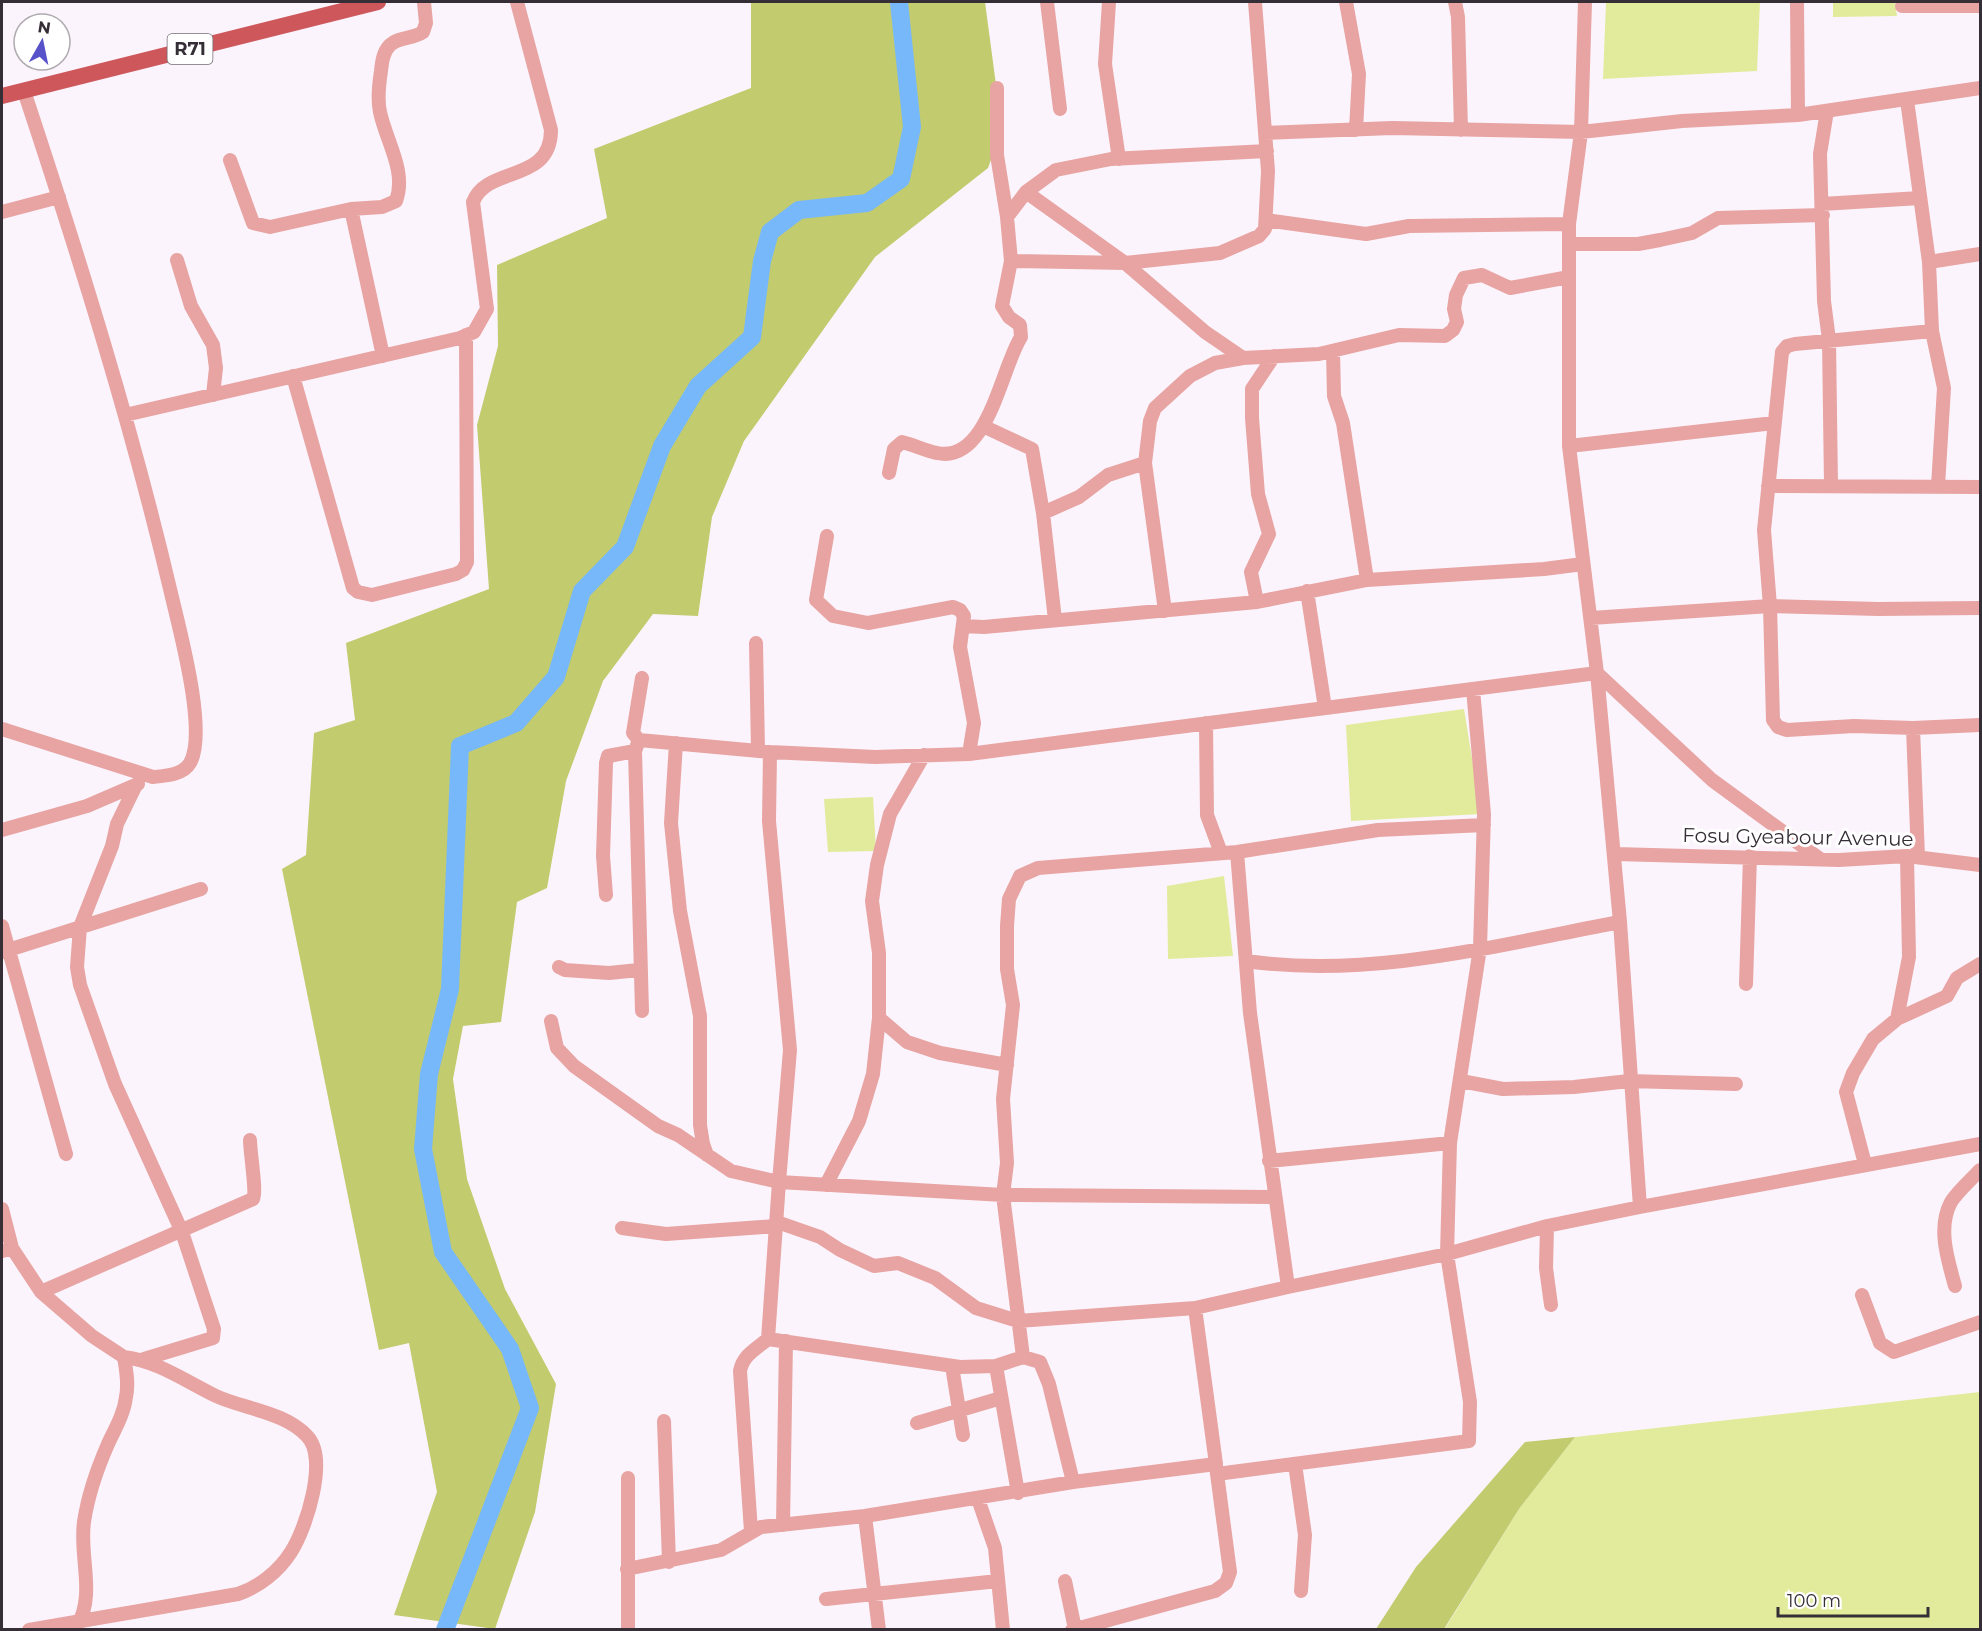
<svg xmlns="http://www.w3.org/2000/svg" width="1982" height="1631" font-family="Montserrat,sans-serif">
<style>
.green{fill:#e1eb9b}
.forest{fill:#c2cb6e}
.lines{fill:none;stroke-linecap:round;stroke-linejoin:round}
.river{stroke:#77b8fb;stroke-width:18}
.minor{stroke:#e7a4a2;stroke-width:14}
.major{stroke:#ce575b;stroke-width:16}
.labels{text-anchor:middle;stroke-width:6;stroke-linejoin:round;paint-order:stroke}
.shield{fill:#fff;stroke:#726d72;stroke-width:1.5}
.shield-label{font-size:18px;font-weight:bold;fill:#362e36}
.street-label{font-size:20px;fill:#362e36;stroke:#fff}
</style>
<rect width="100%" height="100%" fill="#fcf4fd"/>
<path class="green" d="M1606 2H1760L1757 71 1603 79Z
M1833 2H1895L1897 16 1833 17Z
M1464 709 1481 814 1351 821 1346 725Z
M873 797 876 851 828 852 824 799Z
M1224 876 1233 956 1168 959 1167 886Z
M1980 1392V1629L1444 1630 1519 1509 1575 1437Z"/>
<path class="forest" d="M751 2H985L1002 130 988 168 875 257 744 441 712 517 698 616 653 614 603 681 566 781 547 888 517 902 501 1022 463 1026 453 1079 467 1179 505 1289 556 1384 535 1512 495 1629 394 1615 437 1492 409 1343 379 1350 282 869 306 855 314 733 355 720 346 643 489 589 477 425 498 346 497 265 607 218 594 149 751 88Z
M1575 1437 1519 1509 1444 1629H1376L1416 1567 1525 1442Z"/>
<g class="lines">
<path class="river" d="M445 1630 530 1408 510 1349 443 1252 423 1149 429 1074 450 989 460 746 516 723 556 677 582 591 625 547 662 446 698 386 752 337 762 261 770 232 799 210 867 203 901 179 912 127 899 2"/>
<path class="minor" d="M1047 2 1060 109
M1109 2 1105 64 1119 159
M1346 2 1359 74 1356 130
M1455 2 1458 17 1461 130
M1797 2 1798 115
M1902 6H1980
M997 88V155L1007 217
M1907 100 1929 262 1932 331 1944 388 1938 486
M1827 111 1820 154 1824 301 1829 340 1831 485
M1266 133 1392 128 1581 132 1682 121 1798 115 1980 88
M230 160 253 223 270 227 351 209 382 207 396 201C407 171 386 141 380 112 377 99 379 84 381 71 382 62 383 52 390 45 398 37 413 39 423 32L426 23 424 2
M1026 192 1125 263 1205 332 1243 358
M1822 204 1920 198
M351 209 383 356
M2 212 59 197
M1266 220 1366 234 1409 226 1569 224
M1569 244H1638L1660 240 1692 233 1718 218 1823 215
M177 260 191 306 213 345 216 368 213 395
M1011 261 1125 263 1220 253 1259 236 1265 229 1268 171 1255 2
M1929 262 1980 254
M1932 331 1795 344 1787 346 1782 352 1764 530 1770 606 1773 720 1778 727 1787 730 1854 726 1913 728 1980 725
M1333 351 1334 396 1343 423 1367 580
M293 376 353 588 358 592 372 595 456 574 463 570 467 562 466 335
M125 415 460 338 474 332 487 309 473 202C487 165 551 184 551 130L517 2
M985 427 1032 449 1043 513
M1569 446 1774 423
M889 473 894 449 902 442C914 445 926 451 937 453 988 464 1001 368 1021 337L1020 325 1009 317 1002 306 1011 261 1007 217 1026 192 1056 170 1111 159 1267 151
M1768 486 1980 487
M827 536 816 600 833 616 868 623 953 607 960 610 964 616 960 647 974 723 969 754
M1307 591 1325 708
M1257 602 1251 572 1269 534 1258 494 1252 418V389L1274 356
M1165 611 1145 463 1150 421 1155 408 1190 376 1215 363 1243 358 1319 354 1399 335 1445 336 1453 330 1457 322 1454 309 1456 295 1464 278 1482 275 1510 288 1569 277
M1591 618 1770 606 1878 609 1980 608
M1055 620 1043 513 1079 497 1108 475 1145 463
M963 626 984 627 1257 602 1367 580 1544 569 1583 564
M756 643 758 751
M1597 673 1712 780 1820 859
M642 678 633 733 639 740 770 752 875 757 969 754 1597 673 1569 446V224L1581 132 1585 2
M1206 723 1207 815 1221 853
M1913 728 1918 857
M2 729 153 777C165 776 183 775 190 763 208 732 179 628 171 593 131 423 79 257 24 91
M639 740 635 751 642 1011
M676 743 671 823 680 911 700 1016V1125L703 1144 707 1155
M136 785 117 824 112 846 80 927 77 967 80 985 115 1084 182 1232 214 1329 213 1338 144 1359
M2 830 87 806 138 784
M1237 852 1250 1013 1288 1287 1447 1254 1547 1226 1640 1207 1980 1144
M1615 854 1839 860 1907 856 1980 865
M606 895 603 856 606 763 608 756 635 751
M1620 922 1640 1207
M2 926 66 1154
M2 952 201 889
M1246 961C1371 979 1497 945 1620 922L1597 673
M559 967 565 970 609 973 639 970
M1746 984 1750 856
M879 1018 907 1042 940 1053 1007 1065
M1897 1019 1947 996 1957 978 1980 964
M551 1021 557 1048 574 1066 658 1126 678 1135 731 1171 779 1182 790 1050 769 821 770 752
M1461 1081 1503 1089 1574 1087 1629 1081 1736 1084
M1269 1161 1450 1143 1480 948 1484 814 1473 689
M1865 1164 1846 1092 1853 1073 1873 1039 1897 1019 1909 957 1907 856
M826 1185 859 1121 873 1074 879 1018V953L872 901 877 865 890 814 924 755
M2 1209 12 1248
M777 1222 820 1237 840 1250 874 1266 898 1263 935 1278 976 1308 1018 1321 1195 1308 1288 1287
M1547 1226 1546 1268 1551 1305
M622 1228 666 1234 776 1226
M2 1251 12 1248 41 1292 92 1336 124 1357C126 1370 129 1383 126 1397 124 1414 115 1429 108 1444 97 1469 88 1495 84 1522 79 1556 96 1595 77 1626
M1955 1286C1948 1260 1937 1228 1951 1202 1958 1191 1971 1180 1980 1170
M41 1292 253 1199C257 1192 250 1153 250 1140
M1862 1295 1880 1343 1894 1352 1980 1322
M768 1339 779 1182 1003 1195 1274 1197
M1023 1357 1003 1195 1007 1163 1003 1099 1013 1005 1007 969V926L1009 899 1020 876 1038 868 1237 852 1378 830 1484 825
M952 1366 963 1435
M996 1366 1018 1493
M664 1421 669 1562
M917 1423 1001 1398
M1295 1464 1305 1535 1301 1591
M1217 1474 1469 1441 1470 1402 1447 1254 1450 1143
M628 1478V1630
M978 1499 995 1548 1003 1630
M865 1516 879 1630
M783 1525 786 1341
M751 1531 740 1371C743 1355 756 1349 768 1339L960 1367 996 1366 1023 1357 1040 1362 1049 1384 1073 1482
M627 1569 721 1550 761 1527 865 1516 1073 1482 1216 1464 1195 1308
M1065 1581 1075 1629
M826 1599 998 1581
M29 1630 238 1594C259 1587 279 1571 291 1552 306 1529 329 1458 307 1436 285 1412 244 1409 216 1396 185 1381 158 1361 124 1357
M1072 1630 1215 1591 1226 1583 1230 1572 1216 1466"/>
<path class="major" d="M2 96 378 2"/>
</g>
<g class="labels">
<rect class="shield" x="167.5" y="34" width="45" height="30" rx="4.5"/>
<g class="shield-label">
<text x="190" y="55">R71</text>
</g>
<g class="street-label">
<text transform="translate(1798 837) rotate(1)" y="7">Fosu Gyeabour Avenue</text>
</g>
</g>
<rect width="1982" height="1631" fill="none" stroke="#362e36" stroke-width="6"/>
<g transform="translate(42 42) rotate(9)"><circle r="28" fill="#ffffff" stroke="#afabaf" stroke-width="1.5"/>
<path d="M0-4.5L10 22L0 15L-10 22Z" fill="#5752ca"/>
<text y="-9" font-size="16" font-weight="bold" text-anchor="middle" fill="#362e36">N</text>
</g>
<path d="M1778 1607v9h150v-9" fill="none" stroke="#362e36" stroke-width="3"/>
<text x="1787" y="1607" font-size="18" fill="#362e36" stroke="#ffffff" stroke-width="4.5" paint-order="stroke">100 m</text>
</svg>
